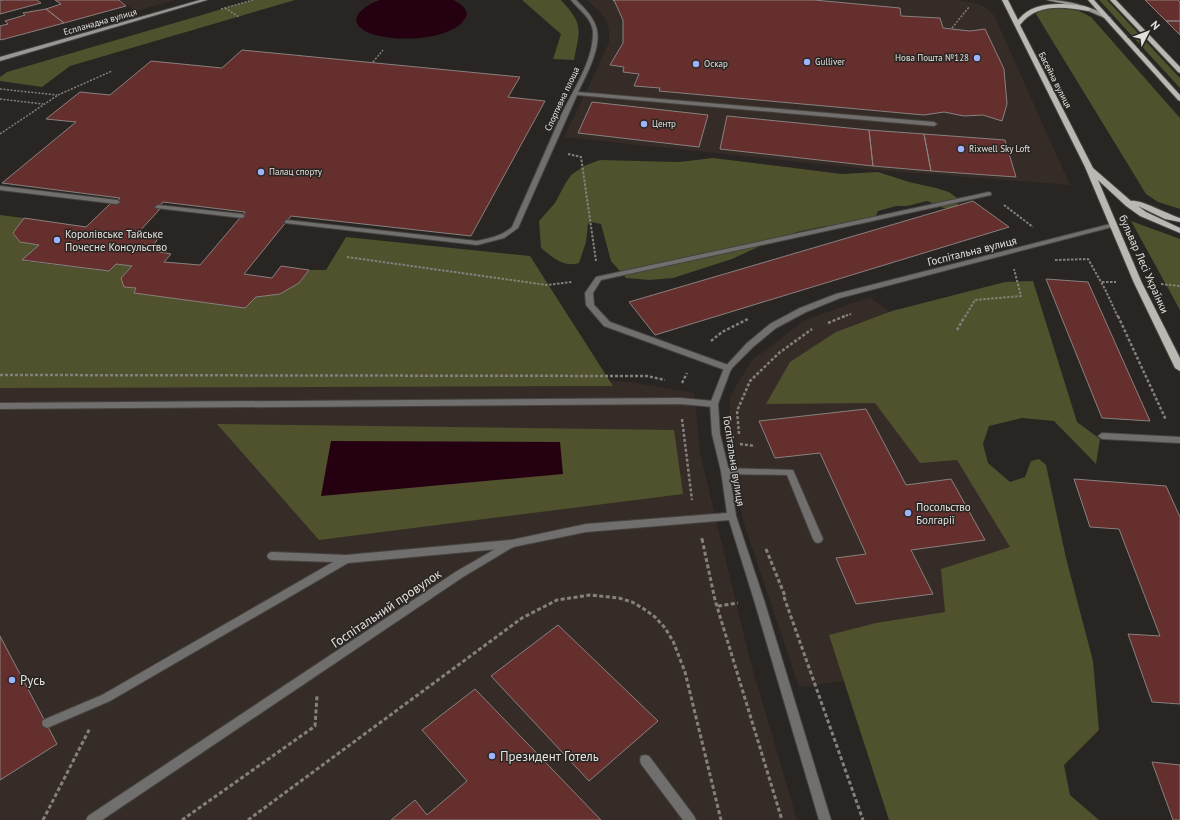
<svg xmlns="http://www.w3.org/2000/svg" width="1180" height="820" font-family="'PT Sans',sans-serif">
<style>
.built{fill:#362c27}
.green{fill:#50512d}
.water{fill:#250010}
.building{fill:#652f2d;stroke:#878180;fill-rule:evenodd}
.lines{fill:none;stroke-linecap:round;stroke-linejoin:round}
.service-casing{stroke:#464340;stroke-width:2}
.minor-casing{stroke:#464340;stroke-width:2}
.secondary-casing{stroke:#464340;stroke-width:2}
.primary-casing{stroke:#464340;stroke-width:2}
.path-far3{stroke:#83807e;stroke-width:1.5;stroke-dasharray:2 1.5;stroke-linecap:butt}
.path-far2{stroke:#83807e;stroke-width:2;stroke-dasharray:2.5 1.5;stroke-linecap:butt}
.path-far1{stroke:#83807e;stroke-width:2.5;stroke-dasharray:3 2;stroke-linecap:butt}
.path{stroke:#83807e;stroke-width:3;stroke-dasharray:4 2.5;stroke-linecap:butt}
.service{fill:#706f6d;fill-rule:evenodd}
.minor{fill:#706f6d;fill-rule:evenodd}
.secondary{fill:#9a9895;fill-rule:evenodd}
.primary{fill:#bbb8b4;fill-rule:evenodd}
.poi-dot{fill:#9db4fd;stroke:#282522;stroke-width:1.5}
.labels{text-anchor:middle;stroke-width:3;stroke-linejoin:round;paint-order:stroke}
.far-street-label{font-size:9px;fill:#e3e0de;stroke:#282522}
.far-poi-label{font-size:9px;fill:#e3e0de;stroke:#282522;text-anchor:start}
.poi-label{font-size:11px;fill:#e3e0de;stroke:#282522;text-anchor:start}
.street-label{font-size:11px;fill:#e3e0de;stroke:#282522}
.near-street-label{font-size:13px;fill:#e3e0de;stroke:#282522}
.near-poi-label{font-size:13px;fill:#e3e0de;stroke:#282522;text-anchor:start}
</style>
<rect width="100%" height="100%" fill="#282522"/>
<path class="built" d="M120 0H176L135 11Z
M587 0H954L972 2 983 6 994 15 1070 185 876 170 564 137 597 69 609 42V31L607 22 600 12Z
M870 297 887 310 936 415 1008 537 1054 680 873 677 799 687 744 524 728 448 730 396 752 360 805 320Z
M0 351 630 382 694 393 700 453 750 660 797 820H0Z"/>
<path class="green" d="M253 0H295L70 66 42 87 0 81V77L7 72Z
M522 0H561C584 25 580 29 574 60L553 59 561 34Z
M1099 0H1107L1180 78V88Z
M1056 7 1079 11 1091 17 1180 118V209L1158 202 1146 194 1036 14 1042 8Z
M713 158 842 174 878 172 909 182 936 188 949 192 957 198 958 206 954 208H944L927 201 907 206H896L878 211 873 222 851 226H826L797 232 758 247 732 259 673 278 649 280 626 278 611 261 601 224 591 222 588 224 586 242 579 263C564 268 552 257 541 248L539 221 555 203 565 184 571 175 584 166 600 160 679 162Z
M0 215 24 218 13 233 20 242 39 245 23 261 109 271 116 264 132 266 121 278 124 287 136 288 135 293 245 308 256 297 280 294 299 283 309 270H326L346 237 530 256 613 386 0 388Z
M1131 221 1180 239V310Z
M1033 281 1077 422 1100 439 1096 464 1054 421 1022 418 989 426 983 444 988 463 1010 482 1025 477 1031 461 1039 459 1046 465 1066 558 1093 661 1099 730 1064 765 1070 795 1099 820H889L829 635 876 623 945 612 941 569 1010 547 957 460 920 463 875 403 766 404 790 362 836 332 892 311 1005 282Z
M217 424 674 430 683 494 319 540Z"/>
<path class="water" d="M380 0H453C460 3 466 7 467 15 456 42 390 43 367 32 343 20 365 5 380 0Z
M331 441 560 442 563 474 321 496Z"/>
<path class="building" d="M3 0H37L41 3 0 14V1Z
M55 0H119L126 6 64 23 46 9 61 4Z
M614 0H814L900 8 901 16 940 18 943 28 970 31 985 29 1004 69 1007 104 1002 121 983 115 964 116 944 112 924 115 659 91 660 88 634 86 639 74 623 72 624 67 610 65 623 43V20Z
M1145 0H1178L1180 2V21H1166Z
M46 9 64 23 1 40 0 39V26L8 24 5 21 25 15 23 13Z
M1166 21H1180V35Z
M242 50 520 77 508 97 545 101 471 236 291 216 244 274 272 278 281 266 309 270 299 283 280 294 256 297 245 308 134 293 136 288 124 287 121 278 132 266 116 264 109 271 22 260 39 245 20 242 13 233 24 218 86 227 111 203H115L120 198 2 183 76 122 46 119 80 92 110 95 151 61 222 68ZM163 202 245 212 200 265 164 262 171 254 150 250 159 237 137 234 160 209H157Z
M592 102 708 115 699 147 578 133Z
M727 116 869 130 873 166 720 149Z
M869 130 924 134 931 171 873 166Z
M924 134 1005 140 1016 177 931 171Z
M973 201 1009 227 655 335 629 302Z
M1046 279 1088 282 1150 421 1102 418Z
M866 409 906 485 951 479 985 540 911 550 933 594 856 604 836 558 866 554 820 453 775 458 759 421Z
M1074 479 1166 486 1180 517V704L1152 702 1128 634 1160 636 1119 529 1090 527Z
M558 625 658 721 589 781 491 676Z
M0 636 57 744 0 780Z
M475 689 601 820H391L415 800 427 815 467 781 422 730Z
M1152 762 1180 765V820H1173Z"/>
<g class="lines">
<g class="service-casing">
<path id="service" d="M571 0H576C583 7 591 14 595 24 604 43 587 74 578 92L934 122 937 124 934 126 577 95 518 228 504 238 477 245 285 223V221L287 220 477 241C490 238 502 236 512 227 528 191 544 155 560 118 571 93 594 61 593 32 592 18 579 10 571 0Z
M0 186 117 200 120 202 117 204 0 190Z
M989 192 991 193V195L601 280 593 293 594 305 610 322 731 366 732 368 731 370H725L604 326 586 305 585 293 596 277Z
M158 205 242 214 245 216 242 218 156 208 155 207Z
M680 398 714 401 718 404 714 407 680 404 0 409V403Z
M1102 433 1180 437V443L1102 439 1098 436Z
M725 468 793 470 823 539 821 542 818 543 815 542 813 539 787 475 725 474 722 473 721 471 722 469Z
M511 540 514 541 516 544 514 547 511 548 348 563 110 701 47 728 43 726 42 723 43 720 102 695 333 562 272 560 269 559 267 556 269 553 272 552 346 555Z
M645 755 649 756 694 816 696 820H683L641 764 640 760 641 756Z"/>
</g>
<g class="minor-casing">
<path id="minor" d="M1114 223 1116 224V226L840 298 806 312 776 328 753 347 731 369 718 404 720 434 729 471 736 516 764 600 831 820H819L754 600 729 520 586 532 513 547 463 577 102 820H86L88 816 457 571 511 540 586 524 727 513 721 471 712 434 710 404 724 368 747 343 770 324 800 308 836 294Z"/>
</g>
<g class="secondary-casing">
<path id="secondary" d="M200 0H207L0 61V57Z
M1047 0C1067 0 1095 7 1111 18L1107 19 1079 7Z"/>
</g>
<g class="primary-casing">
<path id="primary" d="M1002 0H1008L1018 20C1032 2 1056 3 1076 5 1081 6 1087 6 1091 9L1088 11C1063 7 1037 3 1020 25L1093 168 1131 201C1138 198 1170 215 1180 218V222L1165 219 1138 206 1146 212 1180 228V233L1140 216 1126 206 1098 180 1142 283 1180 358V371L1175 368 1134 283 1085 167Z
M1088 0H1094L1180 95V101L1178 100Z
M1110 0H1116L1180 67V73L1178 72Z"/>
</g>
<path class="path-far3" d="M613 0 615 1
M225 8 239 17
M221 9 253 0
M952 28 969 7
M373 62 383 50
M0 89 57 95
M0 99 43 104
M0 134 58 95 112 71"/>
<path class="path-far2" d="M568 154 581 157 596 261
M1004 205 1033 227
M347 257 547 285 572 282
M1055 260 1088 259 1105 289 1118 317
M1102 282H1116
M1161 284 1180 286
M842 317 851 314
M965 317 975 300 1021 296 1014 269"/>
<path class="path-far1" d="M1118 316 1166 420
M828 323 845 316
M957 330 965 316
M711 341 722 332 748 319
M0 375 647 376 665 380
M682 383 687 373
M682 419 692 500
M739 434 737 411 750 381 779 353 812 329
M740 444 755 446
M702 538V540"/>
<path class="path" d="M702 539 715 600 782 820
M766 549 785 596
M784 597 863 820
M718 606 738 603
M43 820 90 728
M182 820 315 726 317 696
M248 820 522 618 557 600 590 595 619 598 632 602 644 609 655 617 665 628 673 641 685 672 721 820"/>
<use href="#service" class="service"/>
<use href="#minor" class="minor"/>
<use href="#secondary" class="secondary"/>
<use href="#primary" class="primary"/>
</g>
<g class="poi-dot">
<circle cx="977" cy="58" r="4"/>
<circle cx="807" cy="62" r="4"/>
<circle cx="696" cy="64" r="4"/>
<circle cx="644" cy="124" r="4"/>
<circle cx="961" cy="149" r="4"/>
<circle cx="261" cy="172" r="4"/>
<circle cx="57" cy="240" r="4"/>
<circle cx="908" cy="513" r="4"/>
<circle cx="12" cy="680" r="4"/>
<circle cx="492" cy="756" r="4"/>
</g>
<g class="labels">
<g class="far-street-label">
<text transform="translate(100 22) rotate(-16)" y="3">Еспланадна вулиця</text>
<text transform="translate(1055 80) rotate(63)" y="3">Басейна вулиця</text>
<text transform="translate(562 99) rotate(-65)" y="3">Спортивна площа</text>
</g>
<g class="far-poi-label">
<text x="969" y="61" text-anchor="end">Нова Пошта №128</text>
<text x="815" y="65">Gulliver</text>
<text x="704" y="67">Оскар</text>
<text x="652" y="127">Центр</text>
<text x="969" y="152">Rixwell Sky Loft</text>
<text x="269" y="175">Палац спорту</text>
</g>
<g class="poi-label">
<text x="65" y="238">Королівське Тайське<tspan x="65" dy="13">Почесне Консульство</tspan></text>
<text x="916" y="511">Посольство<tspan x="916" dy="13">Болгарії</tspan></text>
</g>
<g class="street-label">
<text transform="translate(972 251) rotate(-14)" y="4">Госпітальна вулиця</text>
<text transform="translate(1144 264) rotate(66)" y="4">бульвар Лесі Українки</text>
<text transform="translate(734 461) rotate(81)" y="4">Госпітальна вулиця</text>
</g>
<g class="near-street-label">
<text transform="translate(386 608) rotate(-34)" y="5">Госпітальний провулок</text>
</g>
<g class="near-poi-label">
<text x="20" y="685">Русь</text>
<text x="500" y="761">Президент Готель</text>
</g>
</g>
<g transform="translate(1148 32) rotate(48)" stroke="#282522" stroke-width="3" paint-order="stroke">
<path d="M0-3L7 15L0 10L-7 15Z" fill="#e3e0de"/>
<text y="-6" font-size="11" font-weight="bold" text-anchor="middle" fill="#e3e0de">N</text>
</g>
</svg>
